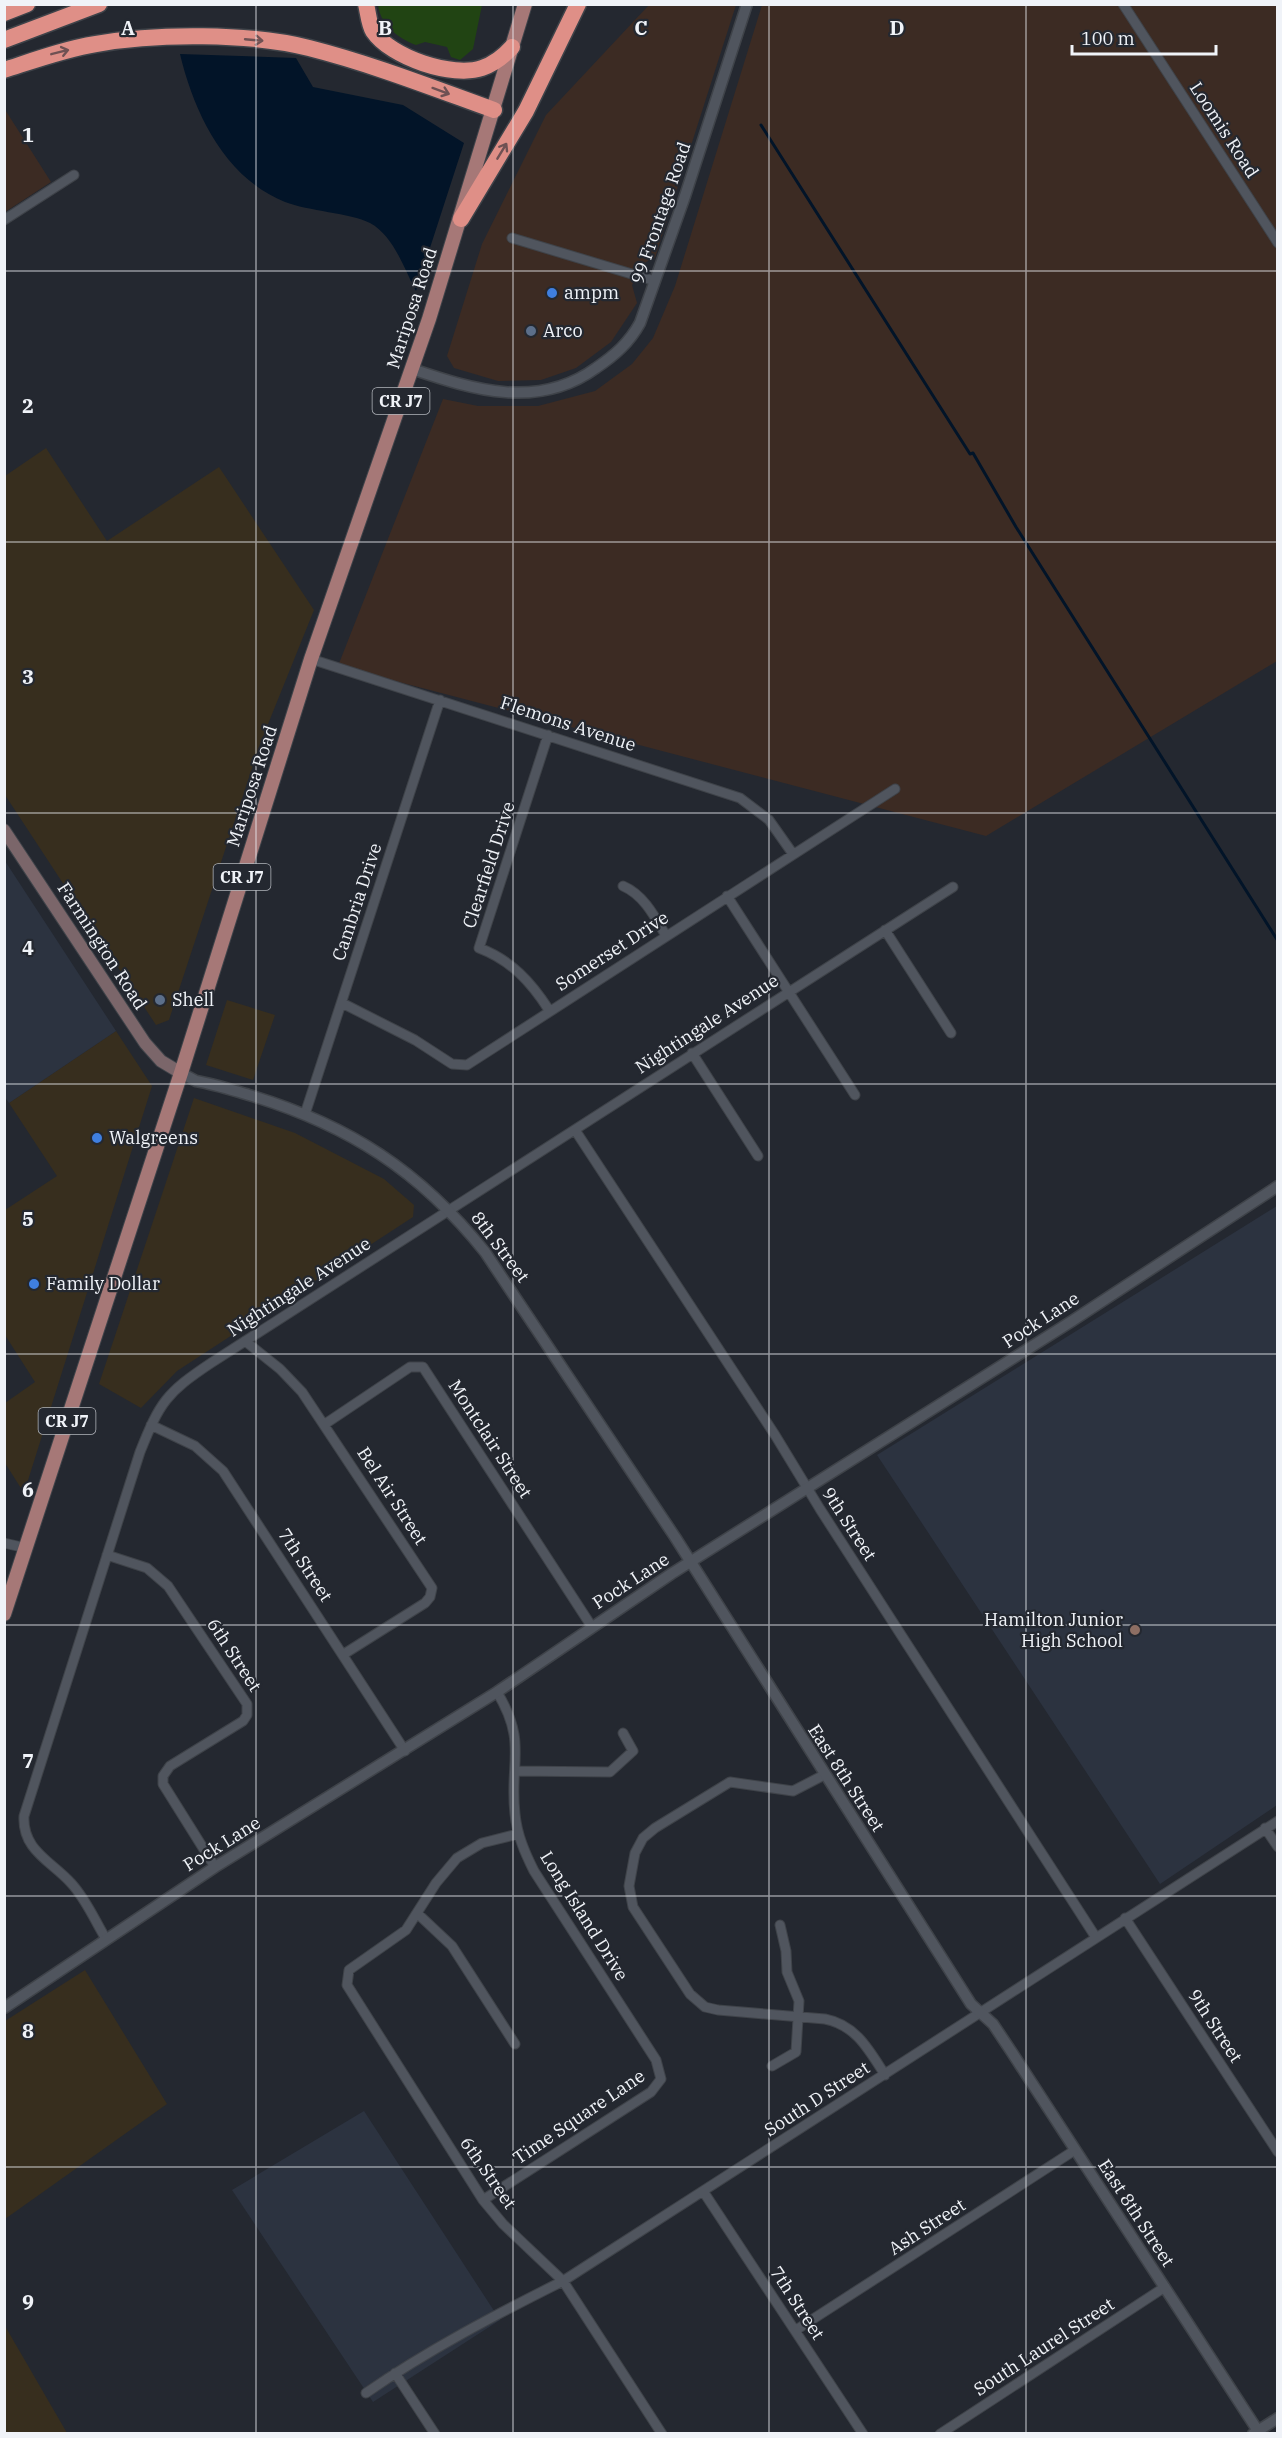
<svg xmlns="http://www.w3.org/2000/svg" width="1282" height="2438" font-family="'IBM Plex Serif',serif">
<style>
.commercial{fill:#372e1e}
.industrial{fill:#3c2b23}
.built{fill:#2c3340}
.green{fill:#214413}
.water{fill:#021428}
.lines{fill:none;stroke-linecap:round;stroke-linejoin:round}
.stream{stroke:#021428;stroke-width:3}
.minor-casing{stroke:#3f4349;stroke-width:11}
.tertiary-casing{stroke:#3f4349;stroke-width:13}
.secondary-casing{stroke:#3f4349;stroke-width:14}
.primary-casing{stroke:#3f4349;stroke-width:16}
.motorway-casing{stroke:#3f4349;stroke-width:19}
.minor{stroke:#50555e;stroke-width:9}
.tertiary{stroke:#50555e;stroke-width:10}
.secondary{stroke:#7b666a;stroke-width:12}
.primary{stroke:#a67877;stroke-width:14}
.motorway{stroke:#df8f87;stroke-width:16}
.oneway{stroke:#6f5153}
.grid{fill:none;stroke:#f0f3f8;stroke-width:1.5;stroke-opacity:0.55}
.shop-dot{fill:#3f7fe0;stroke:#242830;stroke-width:2}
.service-dot{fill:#5c6f8a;stroke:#242830;stroke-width:2}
.education-dot{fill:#8d6e63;stroke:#242830;stroke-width:2}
.labels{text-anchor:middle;stroke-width:4.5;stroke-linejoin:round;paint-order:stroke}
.shield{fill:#242830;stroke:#b3b6bc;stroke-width:1.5}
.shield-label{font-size:16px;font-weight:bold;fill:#f0f3f8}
.street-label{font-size:18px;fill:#f0f3f8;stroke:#242830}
.poi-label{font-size:18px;fill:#f0f3f8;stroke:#242830;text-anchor:start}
.grid-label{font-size:20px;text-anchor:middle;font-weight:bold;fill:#f0f3f8;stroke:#242830;stroke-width:4.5;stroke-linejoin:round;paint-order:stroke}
</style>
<rect width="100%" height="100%" fill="#242830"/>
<path class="commercial" d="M46 448 107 541 219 467 314 610 260 744 169 1020 156 1025 5 795V476Z
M227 1000 275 1015 253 1080 206 1065Z
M116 1031 152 1086 24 1493 5 1463V1403L35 1382 5 1335V1210L57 1176 9 1103Z
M194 1098 295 1133 384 1179 414 1205 413 1217 177 1371 141 1408 99 1384Z
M85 1970 167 2104 5 2219V2021Z
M5 2326 67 2433H5Z"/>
<path class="industrial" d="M649 5H736L655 258 646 262 632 285 637 303 611 342 576 368 541 380 498 381 454 368 447 356 482 244 546 115Z
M762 5H1277V661L986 836 338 666 443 399 478 406H538L595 391 632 364 653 338 675 286Z
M4 108 51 182 5 212H4Z"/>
<path class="built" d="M5 861 116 1031 9 1103 4 1096Z
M1277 1206V1805L1160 1884 877 1455Z
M364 2111 500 2320 373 2402 232 2190Z"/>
<path class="green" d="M378 5H482L473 49 460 60 451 57 447 47 425 42 416 45C398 38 381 26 378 5Z"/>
<path class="water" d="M180 54 296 58 313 87 403 105 464 143 416 291C404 269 394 236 370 223 350 213 308 211 285 202 225 178 194 113 180 54Z"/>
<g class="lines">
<path class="stream" d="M761 125 970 454 973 453 1016 527 1278 941"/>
<g class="minor-casing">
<path id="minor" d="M1123 4 1278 243
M4 220 74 175
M512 238 655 281
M311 659 740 798 769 820 793 854
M548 735 479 948C511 960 531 982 549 1010
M623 886C644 895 655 917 666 936
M727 896 855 1095
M885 930 951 1033
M342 1003 415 1040 452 1064 467 1065 895 789
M692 1053 758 1156
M305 1114 440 700
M575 1130 775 1435 820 1509 1095 1936
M245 1341 280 1369 302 1392 432 1588 430 1597 425 1603 344 1654
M325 1424 410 1367H423L592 1627
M151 1425 195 1446 223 1471 405 1751
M4 1543 26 1548
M107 1555 147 1568 168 1586 247 1704V1715L243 1721 170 1766 163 1776V1784L215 1867
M516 1771 610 1772 633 1751 623 1733
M824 1775 793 1791 730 1782 655 1828 643 1838 635 1853 629 1886 633 1907 690 1994 705 2007 718 2010 825 2019C856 2025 869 2050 885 2075
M1265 1828 1278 1847
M518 1834 482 1843 457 1858 436 1883 406 1930 349 1970 347 1985 483 2200 503 2224 563 2281 662 2434
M418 1914 452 1946 515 2044
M1125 1918 1278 2152
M106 1939C95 1921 86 1899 71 1883 51 1861 22 1850 24 1816L140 1452C160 1402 166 1393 211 1363L953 887
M772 2066 796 2052 799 2001 787 1972 786 1951 780 1925
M703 2191 863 2434
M483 2200 651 2092 661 2079 656 2060 534 1871C525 1853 517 1835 515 1814 509 1763 528 1743 497 1692
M796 2330 1075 2150
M395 2373 435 2434
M366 2393C428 2350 495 2315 563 2281L1278 1821
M940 2434 1165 2287"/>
</g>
<g class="tertiary-casing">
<path id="tertiary" d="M412 369C474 390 538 410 596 368 615 355 629 343 640 323L685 196 747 4
M181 1073 196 1081C214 1084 232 1090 249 1095 349 1125 420 1171 485 1252L675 1537 971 2004 993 2024 1011 2051 1260 2434
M4 2008 215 1867 497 1692 671 1574 1072 1321 1278 1186
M1253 2434 1278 2418"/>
</g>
<g class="secondary-casing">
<path id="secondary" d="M4 830 145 1043 161 1061 181 1073"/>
</g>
<g class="primary-casing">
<path id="primary" d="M4 1614 181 1073 311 659 429 319 525 4"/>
</g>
<g class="motorway-casing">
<path id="motorway" d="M366 4C368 12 369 25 373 31 391 58 453 78 482 68 494 64 504 56 512 47
M4 13 27 4
M4 40 99 4
M4 70C35 60 65 49 96 44 156 33 250 33 309 48 372 64 433 88 494 110
M461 219 526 111 578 4"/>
</g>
<use href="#minor" class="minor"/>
<use href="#tertiary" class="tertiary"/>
<use href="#secondary" class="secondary"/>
<use href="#primary" class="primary"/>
<use href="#motorway" class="motorway"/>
</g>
<defs><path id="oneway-shaft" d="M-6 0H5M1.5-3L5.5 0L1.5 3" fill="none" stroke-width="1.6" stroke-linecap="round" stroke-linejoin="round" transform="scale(1.5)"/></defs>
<g class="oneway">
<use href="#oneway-shaft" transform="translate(254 40) rotate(5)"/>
<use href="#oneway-shaft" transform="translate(60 52) rotate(-14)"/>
<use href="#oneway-shaft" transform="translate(441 91) rotate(20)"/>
<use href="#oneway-shaft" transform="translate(502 151) rotate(-59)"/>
</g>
<path class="grid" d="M256 4V2434M513 4V2434M769 4V2434M1026 4V2434M4 271H1278M4 542H1278M4 813H1278M4 1084H1278M4 1354H1278M4 1625H1278M4 1896H1278M4 2167H1278"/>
<g class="shop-dot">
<circle cx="552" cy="293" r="6"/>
<circle cx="97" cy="1138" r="6"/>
<circle cx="34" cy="1284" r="6"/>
</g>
<g class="service-dot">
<circle cx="531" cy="331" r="6"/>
<circle cx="160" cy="1000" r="6"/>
</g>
<circle class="education-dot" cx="1135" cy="1630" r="6"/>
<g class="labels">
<g class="shield">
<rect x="372.5" y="388" width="57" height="26" rx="4.5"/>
<rect x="213.5" y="864" width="57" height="26" rx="4.5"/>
<rect x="38.5" y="1408" width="57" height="26" rx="4.5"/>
</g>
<g class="shield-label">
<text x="401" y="407">CR J7</text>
<text x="242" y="883">CR J7</text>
<text x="67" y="1427">CR J7</text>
</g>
<g class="street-label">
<text transform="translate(1224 130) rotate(57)" y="6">Loomis Road</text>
<text transform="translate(661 213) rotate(-71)" y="6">99 Frontage Road</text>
<text transform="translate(412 308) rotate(-72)" y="6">Mariposa Road</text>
<text transform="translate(568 724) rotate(18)" y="6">Flemons Avenue</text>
<text transform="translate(252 786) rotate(-72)" y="6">Mariposa Road</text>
<text transform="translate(489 865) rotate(-72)" y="6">Clearfield Drive</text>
<text transform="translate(357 902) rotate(-72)" y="6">Cambria Drive</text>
<text transform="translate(102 946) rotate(57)" y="6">Farmington Road</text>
<text transform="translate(612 951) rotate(-33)" y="6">Somerset Drive</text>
<text transform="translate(707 1024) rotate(-33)" y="6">Nightingale Avenue</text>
<text transform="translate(500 1247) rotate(53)" y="6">8th Street</text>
<text transform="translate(299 1287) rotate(-33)" y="6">Nightingale Avenue</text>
<text transform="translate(1041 1320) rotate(-33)" y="6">Pock Lane</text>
<text transform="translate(490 1439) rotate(57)" y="6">Montclair Street</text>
<text transform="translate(392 1496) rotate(57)" y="6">Bel Air Street</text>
<text transform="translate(849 1524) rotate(57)" y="6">9th Street</text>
<text transform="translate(305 1565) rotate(57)" y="6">7th Street</text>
<text transform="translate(631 1581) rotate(-33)" y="6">Pock Lane</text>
<text transform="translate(234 1655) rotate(57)" y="6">6th Street</text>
<text transform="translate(846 1778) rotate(57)" y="6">East 8th Street</text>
<text transform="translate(222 1844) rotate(-32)" y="6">Pock Lane</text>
<text transform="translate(584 1916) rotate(58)" y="6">Long Island Drive</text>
<text transform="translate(1215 2026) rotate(57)" y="6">9th Street</text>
<text transform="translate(817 2099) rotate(-33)" y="6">South D Street</text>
<text transform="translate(579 2117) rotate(-34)" y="6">Time Square Lane</text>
<text transform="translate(488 2173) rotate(55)" y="6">6th Street</text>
<text transform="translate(1136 2213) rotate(57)" y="6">East 8th Street</text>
<text transform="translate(927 2227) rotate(-33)" y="6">Ash Street</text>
<text transform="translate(797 2303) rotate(57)" y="6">7th Street</text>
<text transform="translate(1044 2347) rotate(-33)" y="6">South Laurel Street</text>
</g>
<g class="poi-label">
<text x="564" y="299">ampm</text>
<text x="543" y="337">Arco</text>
<text x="172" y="1006">Shell</text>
<text x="109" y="1144">Walgreens</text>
<text x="46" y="1290">Family Dollar</text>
<text x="1123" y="1626" text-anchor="end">Hamilton Junior<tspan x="1123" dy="21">High School</tspan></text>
</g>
</g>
<g class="grid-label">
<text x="128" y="35">A</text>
<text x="385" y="35">B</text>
<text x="641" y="35">C</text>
<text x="897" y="35">D</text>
<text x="28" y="142">1</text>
<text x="28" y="413">2</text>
<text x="28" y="684">3</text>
<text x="28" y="955">4</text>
<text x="28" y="1226">5</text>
<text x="28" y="1497">6</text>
<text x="28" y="1768">7</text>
<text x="28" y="2038">8</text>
<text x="28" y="2309">9</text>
</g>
<rect width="1282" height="2438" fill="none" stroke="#f0f3f8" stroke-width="12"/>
<path d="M1072 45v9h144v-9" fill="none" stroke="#f0f3f8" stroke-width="3"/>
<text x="1081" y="45" font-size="18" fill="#f0f3f8" stroke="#242830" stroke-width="4.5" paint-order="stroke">100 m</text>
</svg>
